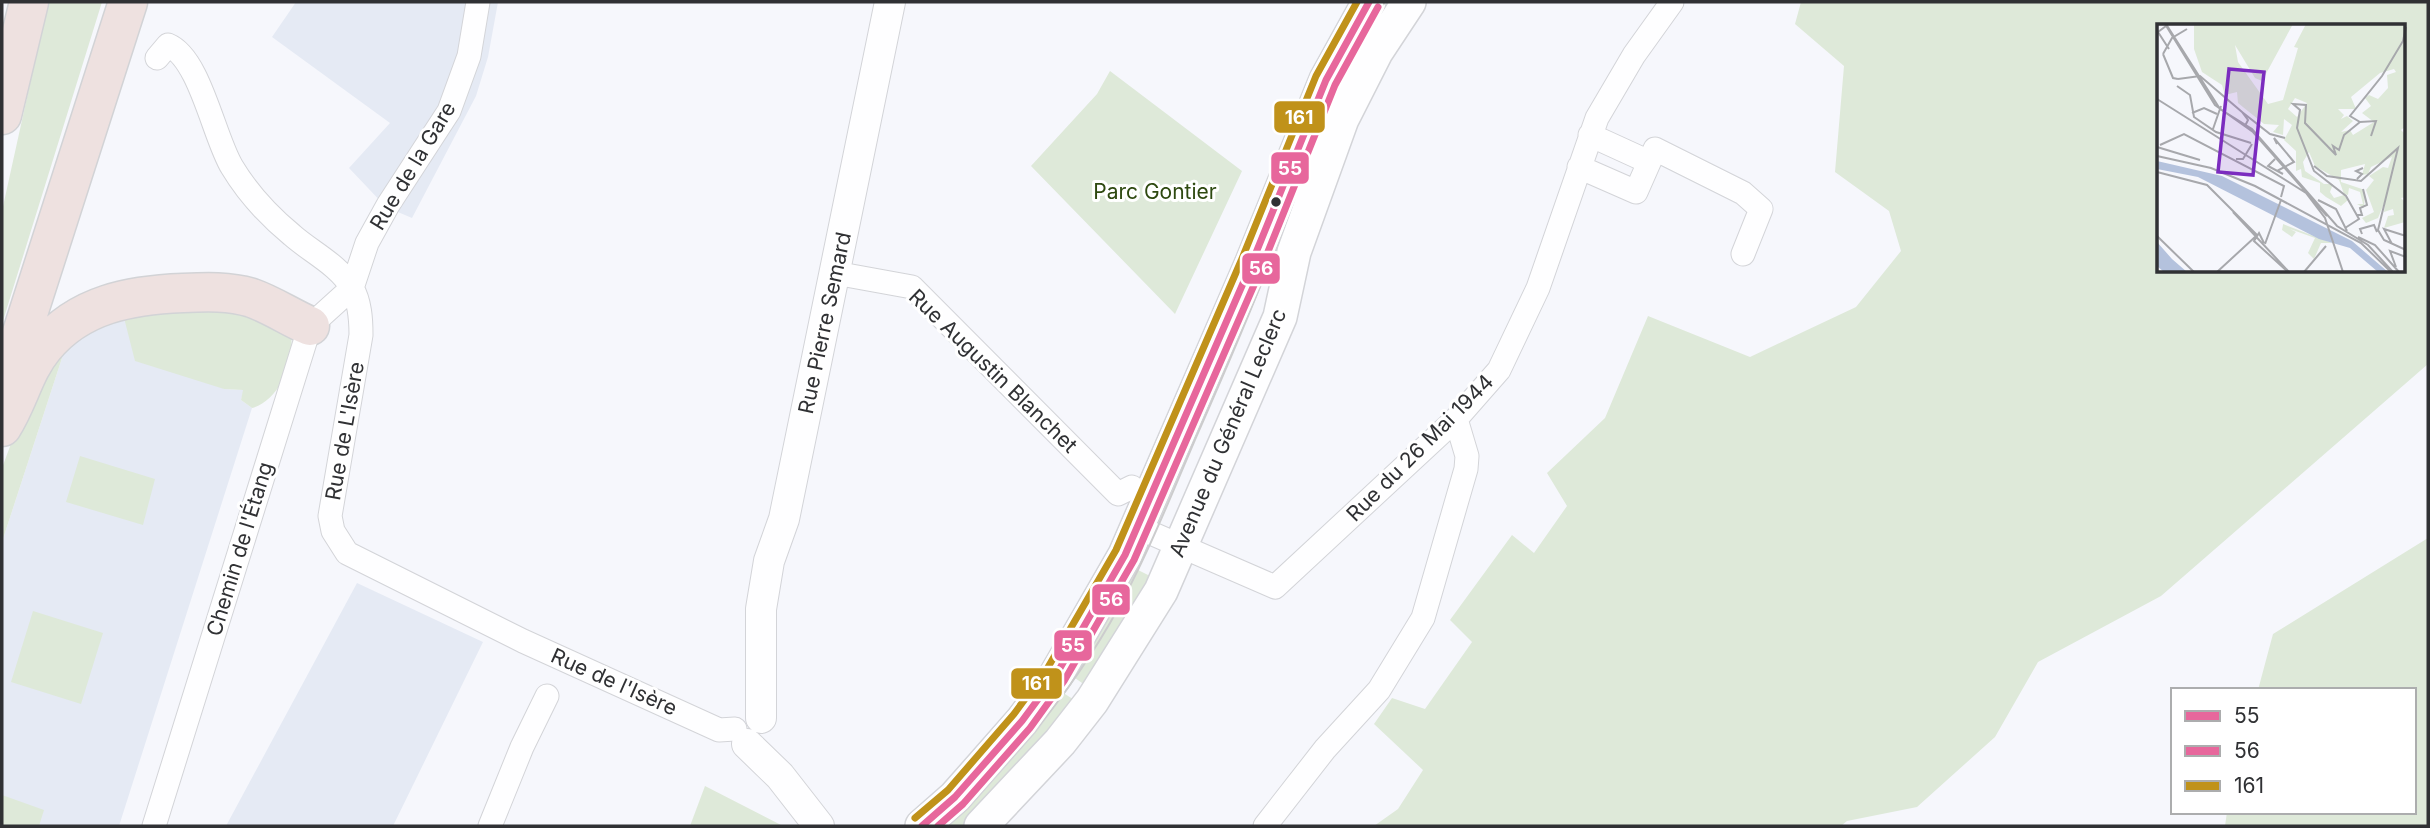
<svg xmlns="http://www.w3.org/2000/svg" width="2430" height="828" font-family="Inter,sans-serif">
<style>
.built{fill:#e5eaf4}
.green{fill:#dee9d9;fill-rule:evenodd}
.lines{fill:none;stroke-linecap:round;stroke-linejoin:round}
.minor-casing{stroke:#d3d4d8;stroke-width:25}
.tertiary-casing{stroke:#d3d4d8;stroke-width:32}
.secondary-casing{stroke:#d3d4d8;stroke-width:36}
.trunk-casing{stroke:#d2d3d6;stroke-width:41}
.minor{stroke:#fefeff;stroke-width:23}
.tertiary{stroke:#fefeff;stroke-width:30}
.secondary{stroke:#fefeff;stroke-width:33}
.trunk{stroke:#eee1e0;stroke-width:38}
.tram{stroke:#cccccd;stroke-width:2}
.bus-1-casing{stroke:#fff;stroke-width:12}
.bus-2-casing{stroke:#fff;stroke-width:12}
.bus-3-casing{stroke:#fff;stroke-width:12}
.bus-1{stroke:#e7679c;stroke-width:7}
.bus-2{stroke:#e7679c;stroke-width:7}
.bus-3{stroke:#c0921a;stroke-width:7}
.bus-dot{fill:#303134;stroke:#fff;stroke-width:2.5}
.labels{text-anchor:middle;stroke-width:6;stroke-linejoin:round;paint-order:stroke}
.street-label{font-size:21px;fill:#303134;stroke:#fff}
.park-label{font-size:21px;fill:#2e4910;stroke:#fff}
.inset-road{fill:none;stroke:#a7a8ac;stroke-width:2}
.view{fill:#7b2cbf;fill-opacity:0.15;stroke:#7b2cbf;stroke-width:3.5}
.inset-edge{fill:none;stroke:#303134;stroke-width:3.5}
.line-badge{stroke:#fff;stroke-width:2.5}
.badge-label{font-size:19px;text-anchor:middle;font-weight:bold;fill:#fff}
</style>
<rect width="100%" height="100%" fill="#f6f7fc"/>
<path class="built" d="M296 2H498L488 57 476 96 412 218 386 207 349 168 390 123 272 37Z
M122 310 224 389 244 390 241 400 252 408 119 826H2V542L62 358V346Z
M357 583 483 642 393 826H226Z"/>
<path class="green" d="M48 2H102L2 324V211Z
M1801 2H2428V364L2161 596 2038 662 1995 737 1917 807 1847 821 1841 826H1374L1398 809 1423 770 1374 724 1392 698 1425 709 1472 642 1450 620 1512 535 1534 553 1567 506 1547 473 1605 418 1648 316 1750 357 1856 307 1901 251 1889 211 1835 172 1844 66 1795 24ZM2159 26H2404V271H2159Z
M1110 71 1242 171 1175 314 1031 166 1097 94Z
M221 305 290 330C297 357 281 400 252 408L241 400 243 390 224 389 135 361 122 310Z
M62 346V358L2 542V468L25 406Z
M80 456 155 479 143 525 66 502Z
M2428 538V826H2225L2227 812H2414V690H2258L2273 634Z
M1128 565 1158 580 1092 690 1065 671Z
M33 611 103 633 81 704 11 682Z
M1054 687 1079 703 970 826H933Z
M705 786 783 826H690Z
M2 795 44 810 39 826H2Z"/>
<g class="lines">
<g class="minor-casing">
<path id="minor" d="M157 58 168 45C200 58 214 138 232 167 247 192 269 216 292 235 311 252 339 265 352 288 360 302 361 319 361 335L330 516 333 531 347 553 523 641 719 730 735 729
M1590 135 1649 162
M1579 167 1636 192 1655 149 1743 193 1761 209 1743 254
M835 273 912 287 1118 494 1132 487 1134 489
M1137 527 1275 587 1456 419 1499 370 1538 288 1597 118 1634 55 1672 2
M154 826 310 326 352 288 367 243 388 205 449 111 469 56 478 2
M490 826 522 747 547 696
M1265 826 1325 749 1379 690 1423 618 1466 469 1467 456 1456 419"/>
</g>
<g class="tertiary-casing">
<path id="tertiary" d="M761 718V609L769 561 784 519 890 2
M747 744 780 776 819 826"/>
</g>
<g class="secondary-casing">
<path id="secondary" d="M922 826 955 797 1022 721 1056 675 1125 555 1251 265 1326 80 1369 2
M981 826 1060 742 1092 701 1161 591 1280 317 1294 252 1342 119 1376 52 1409 2"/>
</g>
<g class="trunk-casing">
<path id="trunk" d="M2 115 29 2
M2 395 128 2
M2 427C19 401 24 371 44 347 79 304 131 295 183 293 206 292 230 291 252 298 272 305 291 318 310 326"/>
</g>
<use href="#minor" class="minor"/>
<use href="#tertiary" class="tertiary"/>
<use href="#secondary" class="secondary"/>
<use href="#trunk" class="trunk"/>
<path class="tram" d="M942 826C1007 768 1066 699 1110 623 1143 566 1168 503 1194 442 1219 385 1244 329 1266 271 1290 207 1309 141 1339 79 1352 52 1369 27 1385 2"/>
<g class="bus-1-casing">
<path id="bus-1" d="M922 826 955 797 1022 721 1056 675 1125 555 1251 265 1326 80 1369 2"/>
</g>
<g class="bus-2-casing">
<path id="bus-2" d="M938 826 963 804 1030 728 1064 681 1134 560 1261 269 1335 85 1378 7"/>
</g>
<g class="bus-3-casing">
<path id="bus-3" d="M915 818 948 790 1014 714 1047 669 1116 550 1241 261 1316 76 1357 2"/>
</g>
<use href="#bus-1" class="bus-1"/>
<use href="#bus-2" class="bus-2"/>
<use href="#bus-3" class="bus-3"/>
</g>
<circle class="bus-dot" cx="1276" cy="202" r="6"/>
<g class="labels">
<g class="street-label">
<text transform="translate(413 166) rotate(-59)" y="7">Rue de la Gare</text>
<text transform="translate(825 323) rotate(-78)" y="7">Rue Pierre Semard</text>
<text transform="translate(993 371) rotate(44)" y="7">Rue Augustin Blanchet</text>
<text transform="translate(345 431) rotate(-80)" y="7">Rue de L'Isère</text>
<text transform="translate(1228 433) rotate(-67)" y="7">Avenue du Général Leclerc</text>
<text transform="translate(1420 448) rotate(-45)" y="7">Rue du 26 Mai 1944</text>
<text transform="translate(240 549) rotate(-73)" y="7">Chemin de l'Étang</text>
<text transform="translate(614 682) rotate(24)" y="7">Rue de l'Isère</text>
</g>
<g class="park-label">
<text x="1155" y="199">Parc Gontier</text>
</g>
</g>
<g transform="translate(2157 24)">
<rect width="248" height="248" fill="#f6f7fc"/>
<path d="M37 0H136L105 57 98 54 78 21 81 38 111 80 126 76 141 24 137 23 149 0H248L249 102 244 106 248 110 249 173 244 174 248 178V198L227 204 231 192 237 191 236 185 227 188 228 177 221 194 209 199 205 194 217 188 209 166 217 156 212 152 226 143 231 144 235 133 214 143 211 150 205 151 208 140 184 146V158L205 165 208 172 207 184 200 180H206L203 168 192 164 191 171 187 170 182 156 158 142 152 128 146 138 148 147 167 160H176L173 168 177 174 187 171 191 176 184 182 169 173 163 168V159L145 153 144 145 139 147V127L127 116 135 101 127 95 126 111 116 108 122 101 107 100 81 79 80 68 68 71 65 61 45 48 37 25ZM237 45 239 48 230 51 231 64 221 75 212 71 208 74 214 82 205 89 217 98 196 111 193 106 184 108 196 97 190 92 184 95 187 91 181 85H199L194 73 223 49ZM138 74 150 79 140 93 131 85ZM126 201V200L175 219H164L157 235 151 229 158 214 133 205 139 208 135 213 125 206Z" fill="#dee9d9" fill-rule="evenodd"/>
<path d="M0 137 65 152 195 217 231 248H221L193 224 162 215 41 153 0 145ZM0 218 15 235 30 248H7L0 242Z" fill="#b4c2dd"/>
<path class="inset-road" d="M8 0 58 81 96 108 170 192M9 0 63 85 95 105 180 202 211 221 236 248M9 2 1 8 12 25M6 30 15 14 30 5M6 30 16 54 21 55M21 55 43 52 85 88 91 96 88 102M20 62 33 71 37 93 59 108 94 119M0 75 149 169 168 194 186 248M85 88 113 110 128 114M35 89 47 84 60 90M56 105 64 82M214 112 219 97 203 98 193 92 225 52 246 17 249 3M3 121 27 110 127 162 124 173M0 123 43 136M0 132 54 144 98 162 204 219 234 248M79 135H86L95 120M118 135 111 142 126 150M157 142 170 152 204 157 241 124 221 206 227 216 249 226M120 147 137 138 117 114 120 120M0 148 50 161 100 211M200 155 205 150 199 147 206 144M161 176 179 185 190 207M76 188 132 248M199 191H205L203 184 210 181 206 165M188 204 202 195 189 172 157 147 140 104 143 86 136 80 149 81 148 99 179 131 176 122 182 126 187 111 203 98M205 210 203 205 217 201 220 208M0 212 37 248M201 213 218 221 242 248M107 219 102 209 97 217 131 248M108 220 124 176M235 220 227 205 249 212M239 243 233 227 249 233M60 248 98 213M147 248 169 222"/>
<path class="view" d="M72 45 107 48 96 151 61 148Z"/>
<rect width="248" height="248" class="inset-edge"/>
</g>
<g class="line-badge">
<rect x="1273" y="100" width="53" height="34" rx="7" fill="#c0921a"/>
<rect x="1270" y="151" width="40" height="34" rx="7" fill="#e7679c"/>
<rect x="1241" y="252" width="40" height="33" rx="7" fill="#e7679c"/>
<rect x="1091" y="583" width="40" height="33" rx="7" fill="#e7679c"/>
<rect x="1053" y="629" width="40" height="33" rx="7" fill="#e7679c"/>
<rect x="1010" y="667" width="53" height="33" rx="7" fill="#c0921a"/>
</g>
<g class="badge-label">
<text x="1299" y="124">161</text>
<text x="1290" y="175">55</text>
<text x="1261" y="275">56</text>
<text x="1111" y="606">56</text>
<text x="1073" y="652">55</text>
<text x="1036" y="690">161</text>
</g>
<rect width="2430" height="828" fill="none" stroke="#303134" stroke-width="7"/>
<rect x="2171" y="688" width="245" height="126" fill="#ffffff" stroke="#acadae" stroke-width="2"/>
<rect x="2185" y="711" width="35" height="10" fill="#e7679c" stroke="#acadae" stroke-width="2"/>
<text x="2234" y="723" font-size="21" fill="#303134">55</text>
<rect x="2185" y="746" width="35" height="10" fill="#e7679c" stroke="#acadae" stroke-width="2"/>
<text x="2234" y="758" font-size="21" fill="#303134">56</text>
<rect x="2185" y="781" width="35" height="10" fill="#c0921a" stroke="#acadae" stroke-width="2"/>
<text x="2234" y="793" font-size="21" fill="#303134">161</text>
</svg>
